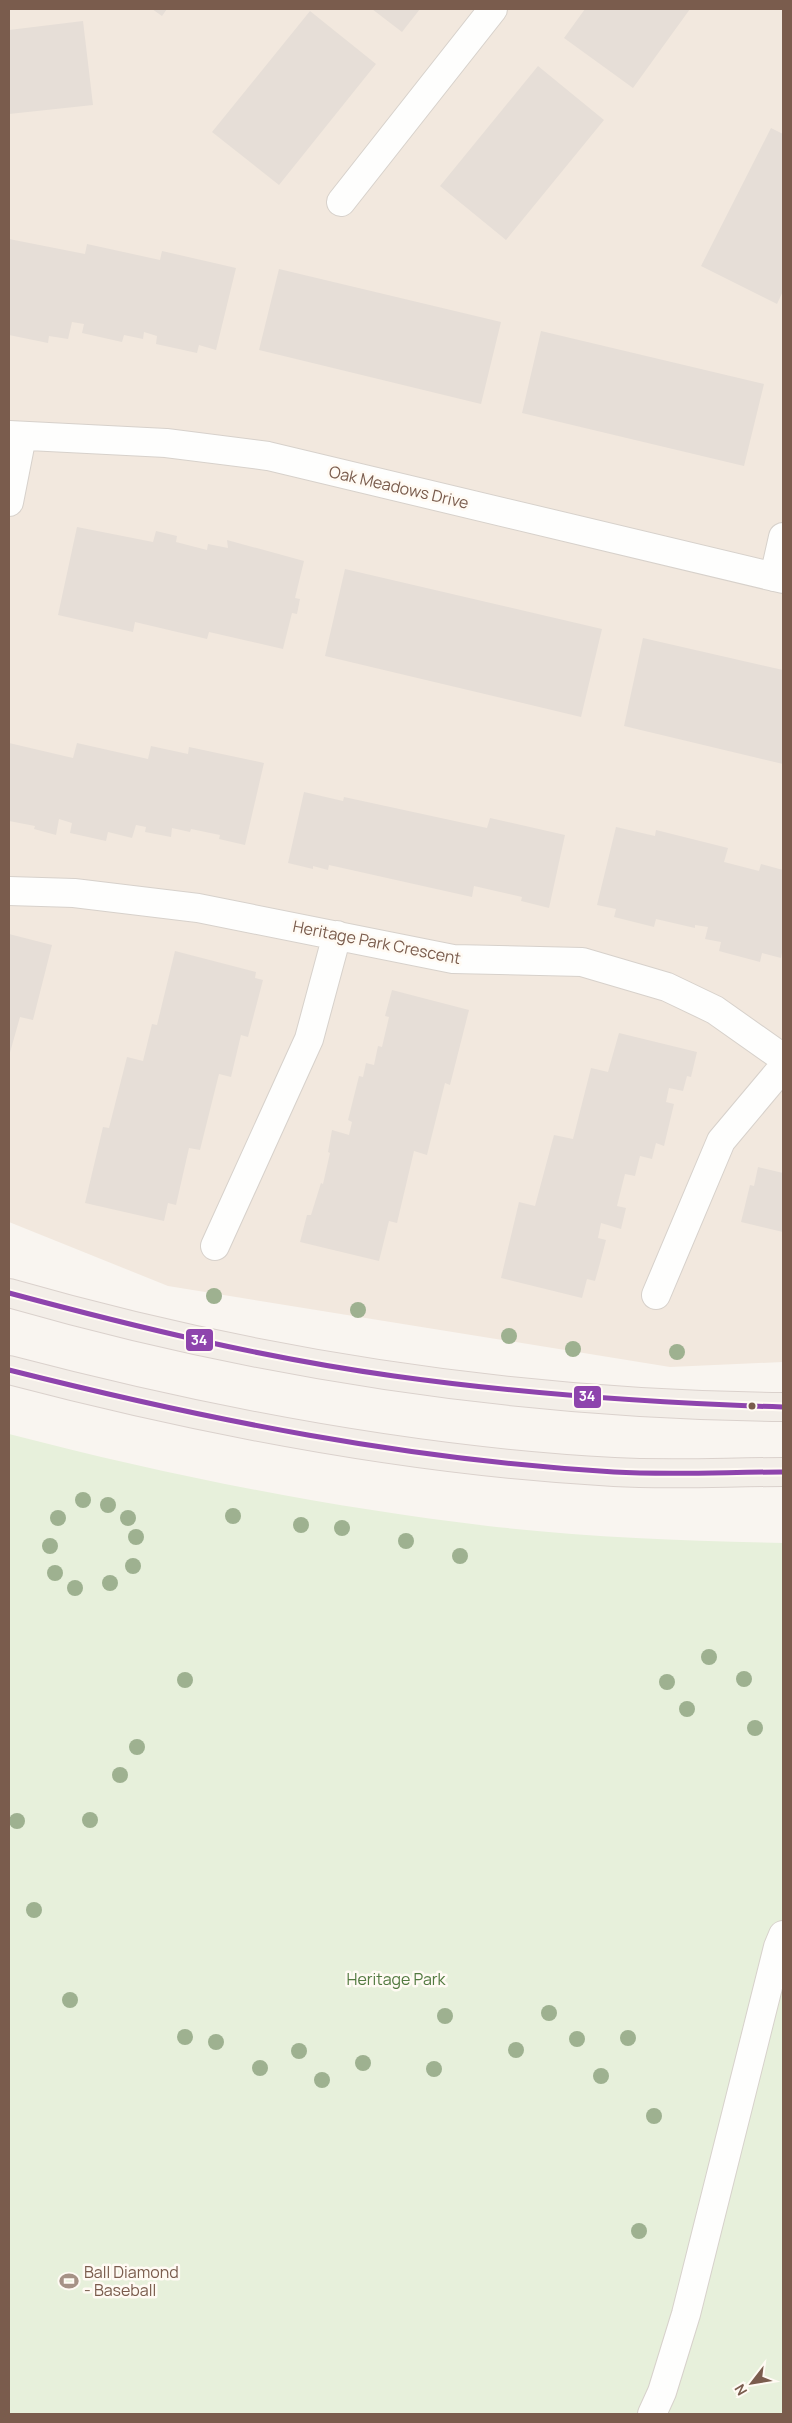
<svg xmlns="http://www.w3.org/2000/svg" width="792" height="2423" font-family="Manrope,sans-serif">
<style>
.residential{fill:#f2e8de}
.green{fill:#e7f0db}
.building{fill:#e6ded7}
.lines{fill:none;stroke-linecap:round;stroke-linejoin:round}
.minor-casing{stroke:#d7d1cb;stroke-width:30}
.major-casing{stroke:#dad1cc;stroke-width:30}
.minor{stroke:#fefefd;stroke-width:28}
.major{stroke:#f3eee8;stroke-width:28}
.bus-1-casing{stroke:#fffaf3;stroke-width:9}
.bus-1{stroke:#8e44ad;stroke-width:5}
.tree{fill:#9eb190}
.bus-dot{fill:#7a5c4d;stroke:#fffaf3;stroke-width:2}
.labels{text-anchor:middle;stroke-width:5;stroke-linejoin:round;paint-order:stroke}
.street-label{font-size:16px;fill:#7a5c4d;stroke:#fffaf3}
.park-label{font-size:16px;fill:#537a41;stroke:#fffaf3}
.poi-label{font-size:16px;fill:#7a5c4d;stroke:#fffaf3;text-anchor:start}
.line-badge{stroke:#fffaf3;stroke-width:2}
.badge-label{font-size:14px;text-anchor:middle;font-weight:bold;fill:#fff}
</style>
<rect width="100%" height="100%" fill="#f9f5f0"/>
<path class="residential" d="M9 9H783V1362L670 1367 168 1286 9 1222Z"/>
<path class="green" d="M9 1434C167 1475 326 1507 488 1526 586 1537 685 1541 783 1543V2414H9Z"/>
<path class="building" d="M152 9H167L162 16Z
M372 9H420L402 32Z
M585 9H690L633 88 564 38Z
M310 11 376 64 279 185 212 132Z
M83 21 93 105 9 114V30Z
M538 66 604 120 506 240 440 186Z
M771 128 783 134V291L777 304 701 266Z
M9 239 85 254 87 244 160 260 162 251 236 268 216 350 199 345 197 353 156 344 157 336 144 332 143 339 124 335 122 342 82 333 84 324 72 322 68 339 49 336 48 343 9 335Z
M279 269 501 322 481 404 259 350Z
M541 331 764 384 744 466 522 413Z
M77 527 153 542 156 531 177 536 176 542 207 550 208 544 228 548 227 540 304 561 295 598 300 599 297 614 292 613 283 649 209 632 207 639 135 622 133 632 58 615Z
M345 569 602 629 581 717 325 656Z
M643 638 783 670V764L624 726Z
M9 743 73 758 77 743 148 759 151 746 188 754 189 747 264 763 245 845 219 839 220 835 191 829 190 832 172 828 171 837 145 832 146 827 136 825 132 838 108 832 106 841 70 833 72 823 59 819 56 835 34 829 35 826 9 821Z
M304 792 343 801 344 797 487 828 490 818 565 835 549 908 521 901 522 897 474 886 472 897 329 865 328 870 313 866V869L288 863Z
M616 827 655 836 656 830 728 848 724 862 759 871 761 864 783 870V947L781 958 762 953 760 962 719 951 721 942 705 939 708 927 695 925V928L656 919 654 927 614 917 616 909 597 905Z
M9 934 52 945 33 1020 20 1017 9 1056Z
M175 951 256 972 255 978 263 980 248 1037 241 1035 231 1077 219 1074 200 1150 189 1148 176 1205 168 1203 164 1221 85 1203 103 1127 109 1128 127 1057 143 1061 152 1024 157 1025Z
M392 990 469 1010 450 1085 445 1083 427 1155 414 1151 397 1223 389 1221 379 1261 300 1242 307 1215H311L321 1183 323 1184 330 1153 328 1152 332 1130 349 1135 352 1122 348 1120 359 1076 363 1077 366 1063 374 1065 378 1046 382 1047 389 1017 385 1016Z
M619 1033 697 1052 691 1077 687 1076 683 1091 669 1088 666 1102 674 1104 664 1146 656 1143 652 1159 640 1156 635 1176 625 1174 617 1206 626 1208 621 1229 601 1223 598 1238 606 1240 600 1263 595 1281 587 1279 582 1298 501 1278 519 1202 535 1206 554 1135 573 1139 591 1068 608 1072Z
M758 1167 783 1173V1232L741 1222 750 1185 754 1186Z"/>
<g class="lines">
<g class="minor-casing">
<path id="minor" d="M341 202 493 9
M9 435 166 443 268 456 783 579
M9 502 22 436
M774 577 783 537
M9 891 74 893 198 908 453 959 582 962 667 987 715 1010 783 1058
M215 1246 309 1039 337 935
M656 1295 721 1141 783 1067
M652 2414 662 2392 686 2314 778 1947 783 1935"/>
</g>
<g class="major-casing">
<path id="major" d="M9 1293C260 1365 522 1404 783 1407
M9 1370C207 1422 409 1461 614 1472 670 1475 727 1472 783 1472"/>
</g>
<use href="#minor" class="minor"/>
<use href="#major" class="major"/>
<g class="bus-1-casing">
<path id="bus-1" d="M9 1293C136 1327 264 1358 394 1376 523 1394 653 1403 783 1407
M9 1370C208 1420 409 1460 614 1472 670 1475 727 1472 783 1472"/>
</g>
<use href="#bus-1" class="bus-1"/>
</g>
<g class="tree">
<circle cx="214" cy="1296" r="8"/>
<circle cx="358" cy="1310" r="8"/>
<circle cx="509" cy="1336" r="8"/>
<circle cx="573" cy="1349" r="8"/>
<circle cx="677" cy="1352" r="8"/>
<circle cx="83" cy="1500" r="8"/>
<circle cx="108" cy="1505" r="8"/>
<circle cx="233" cy="1516" r="8"/>
<circle cx="58" cy="1518" r="8"/>
<circle cx="128" cy="1518" r="8"/>
<circle cx="301" cy="1525" r="8"/>
<circle cx="342" cy="1528" r="8"/>
<circle cx="136" cy="1537" r="8"/>
<circle cx="406" cy="1541" r="8"/>
<circle cx="50" cy="1546" r="8"/>
<circle cx="460" cy="1556" r="8"/>
<circle cx="133" cy="1566" r="8"/>
<circle cx="55" cy="1573" r="8"/>
<circle cx="110" cy="1583" r="8"/>
<circle cx="75" cy="1588" r="8"/>
<circle cx="709" cy="1657" r="8"/>
<circle cx="744" cy="1679" r="8"/>
<circle cx="185" cy="1680" r="8"/>
<circle cx="667" cy="1682" r="8"/>
<circle cx="687" cy="1709" r="8"/>
<circle cx="755" cy="1728" r="8"/>
<circle cx="137" cy="1747" r="8"/>
<circle cx="120" cy="1775" r="8"/>
<circle cx="90" cy="1820" r="8"/>
<circle cx="17" cy="1821" r="8"/>
<circle cx="34" cy="1910" r="8"/>
<circle cx="70" cy="2000" r="8"/>
<circle cx="549" cy="2013" r="8"/>
<circle cx="445" cy="2016" r="8"/>
<circle cx="185" cy="2037" r="8"/>
<circle cx="628" cy="2038" r="8"/>
<circle cx="577" cy="2039" r="8"/>
<circle cx="216" cy="2042" r="8"/>
<circle cx="516" cy="2050" r="8"/>
<circle cx="299" cy="2051" r="8"/>
<circle cx="363" cy="2063" r="8"/>
<circle cx="260" cy="2068" r="8"/>
<circle cx="434" cy="2069" r="8"/>
<circle cx="601" cy="2076" r="8"/>
<circle cx="322" cy="2080" r="8"/>
<circle cx="654" cy="2116" r="8"/>
<circle cx="639" cy="2231" r="8"/>
</g>
<defs>
<g id="stadium-bare" transform="scale(1.5)"><path d="M0-5a6.5 5 0 1 0 0 10a6.5 5 0 1 0 0-10ZM-3.5-1.8h7v3.6h-7Z" fill="#a69286" stroke="#fffaf3" stroke-width="2.5" paint-order="stroke"/></g>
</defs>
<g fill-rule="evenodd">
<use href="#stadium-bare" x="69" y="2281"/>
</g>
<circle class="bus-dot" cx="752" cy="1406" r="4.5"/>
<g class="labels">
<g class="street-label">
<text transform="translate(399 487) rotate(13)" y="6">Oak Meadows Drive</text>
<text transform="translate(377 942) rotate(11)" y="6">Heritage Park Crescent</text>
</g>
<g class="park-label">
<text x="396" y="1985">Heritage Park</text>
</g>
<g class="poi-label">
<text x="84" y="2278">Ball Diamond<tspan x="84" dy="18">- Baseball</tspan></text>
</g>
</g>
<g class="line-badge">
<rect x="185" y="1328" width="29" height="24" rx="5" fill="#8e44ad"/>
<rect x="573" y="1385" width="29" height="24" rx="5" fill="#8e44ad"/>
</g>
<g class="badge-label">
<text x="199" y="1345">34</text>
<text x="587" y="1401">34</text>
</g>
<rect width="792" height="2423" fill="none" stroke="#7a5c4d" stroke-width="20"/>
<g transform="translate(752 2383) rotate(239)" stroke="#fffaf3" stroke-width="4" paint-order="stroke">
<path d="M0-4L9 19L0 12L-9 19Z" fill="#7a5c4d"/>
<text y="-8" font-size="14" font-weight="bold" text-anchor="middle" fill="#7a5c4d">N</text>
</g>
</svg>
